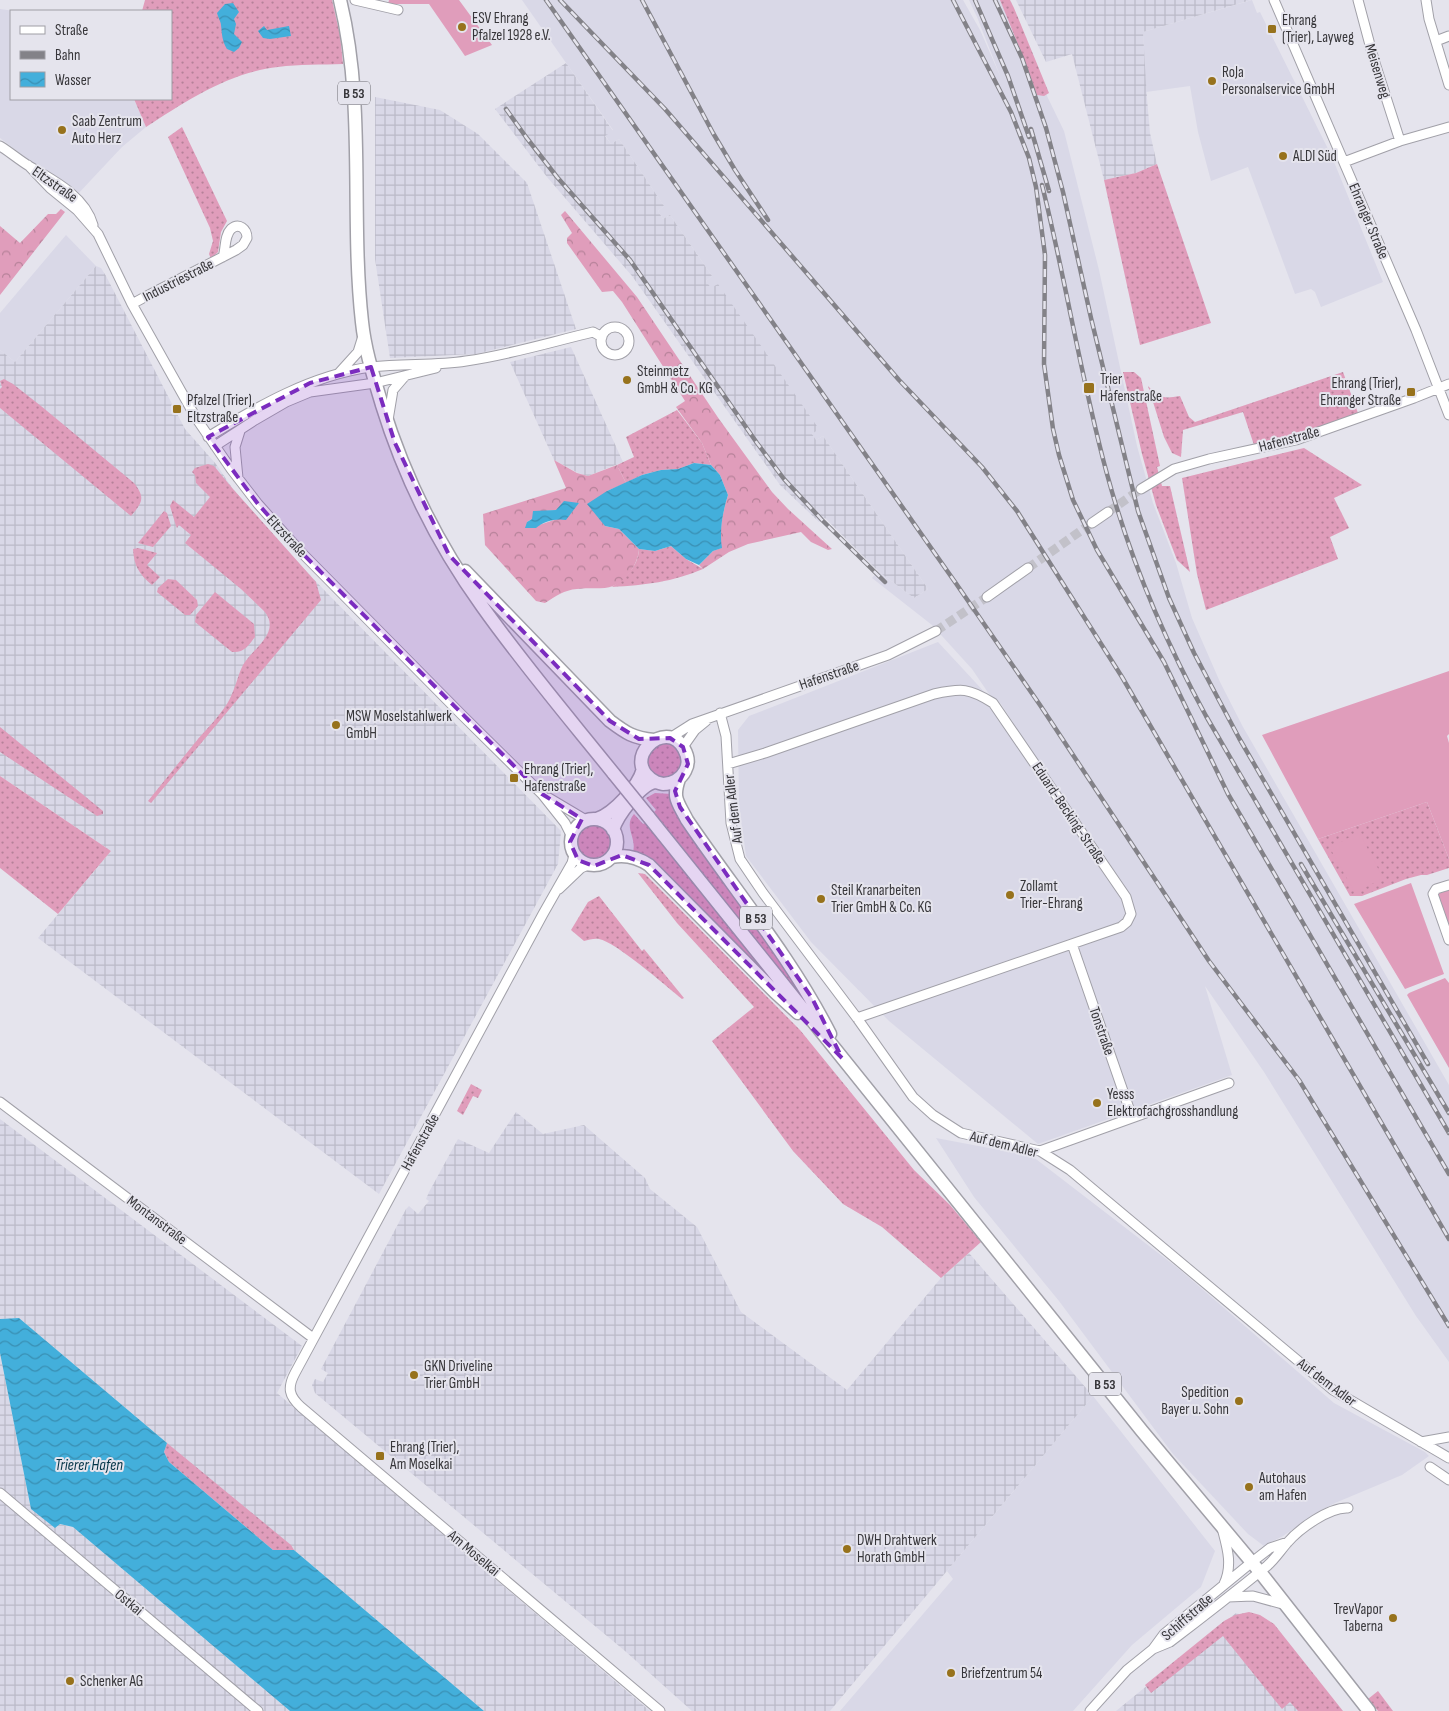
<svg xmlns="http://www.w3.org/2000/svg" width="1449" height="1711" font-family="'Sofia Sans Condensed',sans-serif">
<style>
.built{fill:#d9d8e7}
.industrial{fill:url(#industrial-grid)}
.grass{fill:url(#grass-dots)}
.forest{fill:url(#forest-crowns);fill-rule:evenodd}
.garden{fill:#e09dbb}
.water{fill:url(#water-waves)}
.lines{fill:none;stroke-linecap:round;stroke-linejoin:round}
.street-tunnel{stroke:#c2c1c9;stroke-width:9;stroke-dasharray:9 4.5;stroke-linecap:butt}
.street-casing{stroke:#a1a0a8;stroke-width:11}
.primary-casing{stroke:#a1a0a8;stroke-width:15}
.street{stroke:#fff;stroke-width:9}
.primary{stroke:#fff;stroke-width:12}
.rail-casing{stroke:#838288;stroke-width:4.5}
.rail{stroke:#e5e4ed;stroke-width:2.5;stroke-dasharray:8;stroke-linecap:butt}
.primary-bridge-casing{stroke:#a1a0a8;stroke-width:15;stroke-linecap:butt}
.primary-bridge{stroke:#fff;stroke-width:12}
.marked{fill:#7b2cbf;fill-opacity:0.2;stroke:#7b2cbf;stroke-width:4;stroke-dasharray:10 6;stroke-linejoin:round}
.poi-dot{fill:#97721c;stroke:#e5e4ed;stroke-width:2}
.labels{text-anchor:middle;stroke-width:4;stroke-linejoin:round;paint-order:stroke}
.shield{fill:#e5e4ed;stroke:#6b6a70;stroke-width:1}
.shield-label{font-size:14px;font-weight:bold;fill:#37363a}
.poi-label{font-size:15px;fill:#37363a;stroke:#e5e4ed;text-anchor:start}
.street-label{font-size:15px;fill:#37363a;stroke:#e5e4ed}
.water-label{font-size:16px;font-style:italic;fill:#043548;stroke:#e5e4ed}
</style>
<defs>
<pattern id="industrial-grid" width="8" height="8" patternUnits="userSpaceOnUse" patternTransform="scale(1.25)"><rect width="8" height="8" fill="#d9d8e7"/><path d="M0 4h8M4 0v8" fill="none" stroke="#bbbac7"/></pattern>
<pattern id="grass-dots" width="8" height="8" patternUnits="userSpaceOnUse" patternTransform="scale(1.25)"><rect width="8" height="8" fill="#e09dbb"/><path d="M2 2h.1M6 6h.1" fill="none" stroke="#b68199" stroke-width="1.8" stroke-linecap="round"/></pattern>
<pattern id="forest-crowns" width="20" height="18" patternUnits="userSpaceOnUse" patternTransform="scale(1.25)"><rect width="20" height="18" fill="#e09dbb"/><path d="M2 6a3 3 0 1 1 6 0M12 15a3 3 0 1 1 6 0" fill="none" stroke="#b68199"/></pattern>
<pattern id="water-waves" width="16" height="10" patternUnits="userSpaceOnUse" patternTransform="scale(1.25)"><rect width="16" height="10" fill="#43afdb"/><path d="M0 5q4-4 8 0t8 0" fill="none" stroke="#398fb3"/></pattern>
</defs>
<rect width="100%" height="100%" fill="#e5e4ed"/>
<path class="built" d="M522 0H963L980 30 1001 78 977 17 969 0H1005L1031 63 1064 131 1099 270 1137 446 1153 503 1176 563 1192 618 1220 682 1243 727 1449 1085V1362L1416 1316 1264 1072 1205 986 1232 1075 1038 1144 889 1021 811 942 746 856 739 806 738 730 749 716 938 642 1014 724 1001 704 989 694 972 669 932 625 872 578 878 571 914 598 928 589 823 436 816 440 812 434 818 429 718 285 711 289 706 281 712 276 670 215 663 219 658 211 664 206 619 139 611 144 605 135 613 130Z
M1252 0 1257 13 1260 12 1332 157 1383 282 1321 307 1315 292 1311 289 1295 294 1248 167 1211 181 1198 132 1190 86 1146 92 1143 32Z
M0 9 14 11H11V99H134L146 127 122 147 76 196 0 138Z
M66 235 96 266 15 362 0 350V313Z
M936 1138 1032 1156 1179 1269 1334 1403 1425 1452 1429 1456 1402 1475 1335 1503 1318 1512 1283 1536 1264 1546 1248 1534 1173 1454 1059 1301 974 1197Z
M1093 1396 1215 1551 1201 1587 1132 1645 1073 1711H840L953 1579 947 1571Z"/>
<path class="industrial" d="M1016 0H1251L1143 32 1147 99 1150 133 1157 164 1136 173 1104 180 1072 54 1046 62Z
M566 63 613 131 605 136 611 144 619 139 664 206 658 211 663 219 670 215 712 276 706 281 711 288 718 284 819 429 812 434 816 440 823 436 928 589 914 598 878 571 825 518 819 522 780 485 632 276 547 177 495 109Z
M375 97 440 110 478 134 527 183 576 329 476 354 390 358 375 259Z
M96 266 101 268 106 276 185 429 216 464 233 489 281 545 327 593 561 831 558 864 379 1194 38 938 111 851 0 776V350L15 362Z
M571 347 623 462 588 476 578 473 554 460 510 362Z
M516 1112 543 1134 584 1125 645 1178 650 1189 697 1227 741 1312 847 1390 941 1278 969 1253 1093 1396 830 1711H692L625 1651 315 1393 312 1385 315 1379 323 1382 328 1373 321 1369 406 1209 409 1206 418 1214 429 1201 426 1199 429 1192 458 1139 489 1153Z
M0 1119 302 1346 277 1393 650 1711H484L294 1550H273L164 1449 167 1443 19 1318 0 1319Z
M0 1353 31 1509 59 1524 73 1527 290 1711H0Z
M1236 1613 1265 1622 1335 1711H1116Z"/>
<path class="grass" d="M145 0H332L340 35 343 64C322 65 299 64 278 67 230 72 186 101 146 127L134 99H171V11H142Z
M1000 0H1010L1014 8 1049 93 1044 96 1037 95 1026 64Z
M182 127 227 221 221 232 218 252 211 259 209 254 213 241 210 228 168 137Z
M1157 164 1211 323 1140 345 1104 180 1136 173Z
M1123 372H1134L1141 378 1160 466 1157 467 1162 486H1170L1190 572 1177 560 1156 505 1142 454Z
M1343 372 1358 413 1294 436 1254 445 1243 412 1183 430 1181 457 1172 453 1164 437 1148 386C1160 398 1163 399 1180 396L1189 417 1195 422Z
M4 379 13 384 41 406 134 483C146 498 142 503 131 516L0 408V389L2 387 0 381Z
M677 410 702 443 711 465 694 463 678 469 661 470 642 475 626 483 617 465 634 457 626 437Z
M1304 448 1362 485 1334 498 1349 528 1330 537 1338 559 1206 610 1197 574 1182 478Z
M208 464 214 466 233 489 316 582 321 600 151 803 148 801C164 781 181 760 198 739 208 728 219 716 227 704 235 691 237 677 243 665 253 648 282 632 264 611L241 589 185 543 191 535 179 525 177 528 176 526 170 506 173 500 194 517 210 497 196 483 195 475 192 472 195 468Z
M164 511 167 513 171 526 153 547 138 543Z
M671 546 686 559 703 569C672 582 646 585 612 587 626 577 638 567 639 549L655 551Z
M138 548 157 553 147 565 160 577 152 585C139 574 134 566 133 549Z
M168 579 176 580 197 600 198 606 190 615H185L157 592 158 588Z
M215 592 254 624 255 637C248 646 244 653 232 652L195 622 196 615Z
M0 727 103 811V814L97 816 0 752Z
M647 760a17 17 0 1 1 34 0a17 17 0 1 1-34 0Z
M0 776 111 851 58 914 0 868Z
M655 793 672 794 804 997 802 999 654 812 656 810 646 798Z
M1427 802 1449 859V868L1427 875H1421L1406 879 1362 896H1350L1318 839Z
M634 814 643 824 645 823 783 992 633 852C637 837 623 827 634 814Z
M577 842a17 17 0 1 1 34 0a17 17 0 1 1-34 0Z
M638 873 645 874 800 1030 914 1170 950 1205 981 1242 941 1278 882 1227 843 1204 793 1151 712 1041 754 1007 677 923Z
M599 896 642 951 644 949 684 998 682 999C666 986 616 942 599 939 594 938 589 940 584 941L571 930 588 902Z
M471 1084 482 1090 478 1098 473 1096 463 1115 457 1111Z
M167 1443 291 1545 294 1550H273L169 1462 164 1452Z
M1249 1612 1260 1615 1274 1624 1343 1711H1298L1290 1702 1282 1709 1223 1636 1151 1693 1145 1685 1224 1621 1235 1615Z
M1378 1691 1393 1711H1378L1368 1699Z"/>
<path class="forest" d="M61 209 65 212 0 295V226L20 243 48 214H56Z
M565 211 637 297 719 419 772 492 788 509 832 549 828 550 811 542 801 532 748 544 729 552 703 569 699 565 713 551 721 548C719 531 723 511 728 495L720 475 711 465 702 443 676 407 685 401 622 302 613 291 602 292 567 243V238L572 233 561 215Z
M554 460 577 473 588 476 617 465 626 483 607 491 605 526 619 529 639 549C638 564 627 580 613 586 603 590 588 587 577 589 564 590 556 596 545 603L536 601 485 545 483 514 566 488ZM579 503 569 515 539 525 527 522 545 511 557 510Z"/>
<path class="garden" d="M389 0H459L492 45 465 56 429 4H388Z
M1449 671V734L1447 736 1449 743V859L1427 802 1318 839 1262 735Z
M1359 832 1383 878 1355 893 1330 848Z
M1411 883 1444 974 1405 989 1354 904Z
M1449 888V927L1438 895 1439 892Z
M1445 978 1449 983V1068L1407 995 1409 993Z"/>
<path class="water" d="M233 3 239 12 234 19 236 24 234 34 242 42 239 48 234 52 227 49C222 41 222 34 221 25 221 22 218 17 217 13L225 4Z
M264 26 267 30 289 26 291 36 270 39 263 38 258 31Z
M694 463 711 465 720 475 728 495C723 511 719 531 722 548L713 551 699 565 686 559 671 546 655 551 639 549 619 529 605 526 587 504 607 491 642 475 661 470 678 469Z
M564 501 579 503 566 520C557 518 543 521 536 528H525L527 522 532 519 533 511 556 510Z
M19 1318 167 1443 164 1452 169 1462 273 1550H294L484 1711H290L73 1527 60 1524 55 1528 31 1509 0 1353V1319Z"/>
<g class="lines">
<path class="street-tunnel" d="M1108 512 1141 489
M1028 568 1092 523
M936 631 987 597"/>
<g class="street-casing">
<path id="street" d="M355 0 398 10
M1274 0 1416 330 1449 415
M1358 0 1374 60 1400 141
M1426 0 1429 19 1449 85
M1436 41 1449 36
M0 146C10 152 19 160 29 166 53 180 85 196 93 225
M1344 162 1400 141 1449 127
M28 165 50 188 77 210 98 234 132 304 196 418 231 469 258 504 301 552 462 715 542 794 565 823 571 835
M132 304 143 298 236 250 243 245 247 238C247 229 239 222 231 229 224 236 226 249 223 257
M601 341a14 14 0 1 1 28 0a14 14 0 1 1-28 0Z
M339 373 358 352 363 336
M388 420 393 390 405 376
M208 437C258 406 312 375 371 367 403 363 435 366 466 361 509 355 551 342 593 332L602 337
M215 446 255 420 286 402 310 392 375 383 436 368
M238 478 235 447 240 431
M1141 489 1174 469 1209 459 1296 440 1414 398 1449 384
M1092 523 1108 512
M987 597 1028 568
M720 713 726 736 731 823 740 859 763 893 857 1018 913 1097 933 1115 961 1133 1040 1151 1070 1170 1333 1390 1449 1458
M670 738 692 724 888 655 936 631
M683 747 695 730 706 721
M728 764 765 753 934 694C962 688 969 688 993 703L1126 897 1131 914 1127 922 1121 927 857 1018
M549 798 586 820
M574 855 572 863 543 914 295 1373C287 1388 289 1396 301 1407L660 1711
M1449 885 1436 889 1433 894 1449 940
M559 889 581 868 588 865
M1072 944 1132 1117
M0 1102 313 1338
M1040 1151 1229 1083
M1421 1442 1449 1437
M1430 1467 1449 1480
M0 1493 258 1711
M1222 1528C1227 1547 1233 1565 1224 1584
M1228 1597 1253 1596 1286 1605
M1153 1649 1170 1642C1203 1617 1235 1592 1267 1566 1275 1559 1280 1551 1287 1543 1299 1529 1329 1507 1348 1508
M1090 1711 1127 1670 1153 1649 1164 1634 1252 1562 1270 1548 1288 1542"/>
</g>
<g class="primary-casing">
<path id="primary" d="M340 0C366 106 350 215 362 322 365 351 374 378 382 405 404 476 438 545 482 606 523 664 569 718 614 774
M465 571 610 721C626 733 633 738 654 740
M679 779C672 799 678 802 687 820 735 891 791 957 830 1034
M648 816 1142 1431 1260 1572 1369 1711
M571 842a23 23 0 1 1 46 0a23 23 0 1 1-46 0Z
M597 819C614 813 638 787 643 769
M613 830C617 816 641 784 655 782 657 782 662 784 663 784 672 784 681 779 685 771 689 764 688 756 684 749 666 715 617 762 656 782
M612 857C626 854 637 857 649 865L775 992 798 1013"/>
</g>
<use href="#street" class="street"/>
<use href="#primary" class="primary"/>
<g class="rail-casing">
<path id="rail" d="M546 0 955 582 1040 705 1209 961 1299 1080 1449 1326
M560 0 665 109 899 380 982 467 1017 511 1122 677 1449 1239
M642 0 713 133 735 170 768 220
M953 0 1011 112 1029 158 1036 187 1045 255 1044 364 1053 429 1059 455 1073 500 1097 550 1164 662 1228 794 1449 1174
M975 0 1008 76 1029 137
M995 0 1022 58 1046 128 1063 192 1091 318 1138 511 1169 598 1194 653 1239 738 1428 1064
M506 109 526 137 557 177 630 260 757 443 784 479 822 520 885 582
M1031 129 1049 191
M1042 185C1066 281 1081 379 1107 474 1130 559 1164 639 1206 716L1449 1133
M1301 864 1449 1113"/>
</g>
<use href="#rail" class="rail"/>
<g class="primary-bridge-casing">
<path id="primary-bridge" d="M614 774 648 816"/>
</g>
<use href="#primary-bridge" class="primary-bridge"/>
</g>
<path class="marked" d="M371 367 395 443 449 555 610 721 639 739 670 738 683 747 688 764 675 791 680 807 812 998 842 1058 649 865 622 855 594 866 578 860 570 842 582 819 542 794 301 552 258 504 208 437 310 383Z"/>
<g class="poi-dot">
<circle cx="462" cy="27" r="5"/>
<rect x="1267" y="24" width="10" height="10" rx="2.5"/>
<circle cx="1212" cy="81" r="5"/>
<circle cx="62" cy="130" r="5"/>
<circle cx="1283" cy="156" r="5"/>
<circle cx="627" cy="380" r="5"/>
<rect x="1083" y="382" width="12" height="12" rx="2.5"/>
<rect x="1406" y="387" width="10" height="10" rx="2.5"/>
<rect x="172" y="404" width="10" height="10" rx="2.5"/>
<circle cx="336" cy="725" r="5"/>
<rect x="509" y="773" width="10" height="10" rx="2.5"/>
<circle cx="1010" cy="895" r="5"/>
<circle cx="821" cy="899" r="5"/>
<circle cx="1097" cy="1103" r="5"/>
<circle cx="414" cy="1375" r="5"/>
<circle cx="1239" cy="1401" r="5"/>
<rect x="375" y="1451" width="10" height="10" rx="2.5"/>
<circle cx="1249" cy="1487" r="5"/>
<circle cx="847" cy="1549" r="5"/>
<circle cx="1393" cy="1618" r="5"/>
<circle cx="951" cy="1673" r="5"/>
<circle cx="70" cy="1681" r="5"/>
</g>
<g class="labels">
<g class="shield">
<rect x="338" y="81.5" width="32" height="23" rx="4"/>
<rect x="740" y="906.5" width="32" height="23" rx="4"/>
<rect x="1089" y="1372.5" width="32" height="23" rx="4"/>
</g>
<g class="shield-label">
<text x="354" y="98">B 53</text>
<text x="756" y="923">B 53</text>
<text x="1105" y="1389">B 53</text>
</g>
<g class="poi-label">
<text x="472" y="23">ESV Ehrang<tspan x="472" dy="17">Pfalzel 1928 e.V.</tspan></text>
<text x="1282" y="25">Ehrang<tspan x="1282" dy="17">(Trier), Layweg</tspan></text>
<text x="1222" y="77">RoJa<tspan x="1222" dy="17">Personalservice GmbH</tspan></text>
<text x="72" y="126">Saab Zentrum<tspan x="72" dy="17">Auto Herz</tspan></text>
<text x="1293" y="161">ALDI Süd</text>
<text x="637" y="376">Steinmetz<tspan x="637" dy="17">GmbH &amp; Co. KG</tspan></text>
<text x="1100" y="384">Trier<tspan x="1100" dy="17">Hafenstraße</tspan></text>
<text x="1401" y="388" text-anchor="end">Ehrang (Trier),<tspan x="1401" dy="17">Ehranger Straße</tspan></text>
<text x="187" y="405">Pfalzel (Trier),<tspan x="187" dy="17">Eltzstraße</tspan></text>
<text x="346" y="721">MSW Moselstahlwerk<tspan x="346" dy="17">GmbH</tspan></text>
<text x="524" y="774">Ehrang (Trier),<tspan x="524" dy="17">Hafenstraße</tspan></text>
<text x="1020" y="891">Zollamt<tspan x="1020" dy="17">Trier-Ehrang</tspan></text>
<text x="831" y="895">Steil Kranarbeiten<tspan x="831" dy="17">Trier GmbH &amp; Co. KG</tspan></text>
<text x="1107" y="1099">Yesss<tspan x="1107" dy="17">Elektrofachgrosshandlung</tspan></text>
<text x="424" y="1371">GKN Driveline<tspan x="424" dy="17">Trier GmbH</tspan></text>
<text x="1229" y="1397" text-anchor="end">Spedition<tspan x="1229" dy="17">Bayer u. Sohn</tspan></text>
<text x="390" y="1452">Ehrang (Trier),<tspan x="390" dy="17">Am Moselkai</tspan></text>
<text x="1259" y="1483">Autohaus<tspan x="1259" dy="17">am Hafen</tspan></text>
<text x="857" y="1545">DWH Drahtwerk<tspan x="857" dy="17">Horath GmbH</tspan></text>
<text x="1383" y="1614" text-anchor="end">TrevVapor<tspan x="1383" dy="17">Taberna</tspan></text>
<text x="961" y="1678">Briefzentrum 54</text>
<text x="80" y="1686">Schenker AG</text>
</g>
<g class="street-label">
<text transform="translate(1378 71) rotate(73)" y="5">Meisenweg</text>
<text transform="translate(55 184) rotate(35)" y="5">Eltzstraße</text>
<text transform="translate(1369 221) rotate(67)" y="5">Ehranger Straße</text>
<text transform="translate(178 280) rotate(-27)" y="5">Industriestraße</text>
<text transform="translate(1289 439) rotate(-15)" y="5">Hafenstraße</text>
<text transform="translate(287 536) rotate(47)" y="5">Eltzstraße</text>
<text transform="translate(829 675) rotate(-19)" y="5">Hafenstraße</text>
<text transform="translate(733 809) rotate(-97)" y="5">Auf dem Adler</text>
<text transform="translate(1069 813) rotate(56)" y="5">Eduard-Becking-Straße</text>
<text transform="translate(1102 1031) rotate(71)" y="5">Tonstraße</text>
<text transform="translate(420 1142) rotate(-61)" y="5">Hafenstraße</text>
<text transform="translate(1004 1144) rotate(14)" y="5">Auf dem Adler</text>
<text transform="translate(157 1220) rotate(37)" y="5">Montanstraße</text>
<text transform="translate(1327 1382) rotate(37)" y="5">Auf dem Adler</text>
<text transform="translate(474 1553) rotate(40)" y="5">Am Moselkai</text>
<text transform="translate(129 1602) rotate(40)" y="5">Ostkai</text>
<text transform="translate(1187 1617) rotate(-41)" y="5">Schiffstraße</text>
</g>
<g class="water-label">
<text x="89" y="1470">Trierer Hafen</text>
</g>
</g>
<rect x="10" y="10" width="162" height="90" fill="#e5e4ed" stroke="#9f9ea5"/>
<rect x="20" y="26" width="25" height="8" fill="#ffffff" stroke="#9f9ea5"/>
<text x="55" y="35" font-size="15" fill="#37363a">Straße</text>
<rect x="20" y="51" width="25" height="8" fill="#838288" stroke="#9f9ea5"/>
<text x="55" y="60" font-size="15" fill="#37363a">Bahn</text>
<rect x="20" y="72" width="25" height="15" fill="url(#water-waves)" stroke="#9f9ea5"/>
<text x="55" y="85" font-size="15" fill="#37363a">Wasser</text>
</svg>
